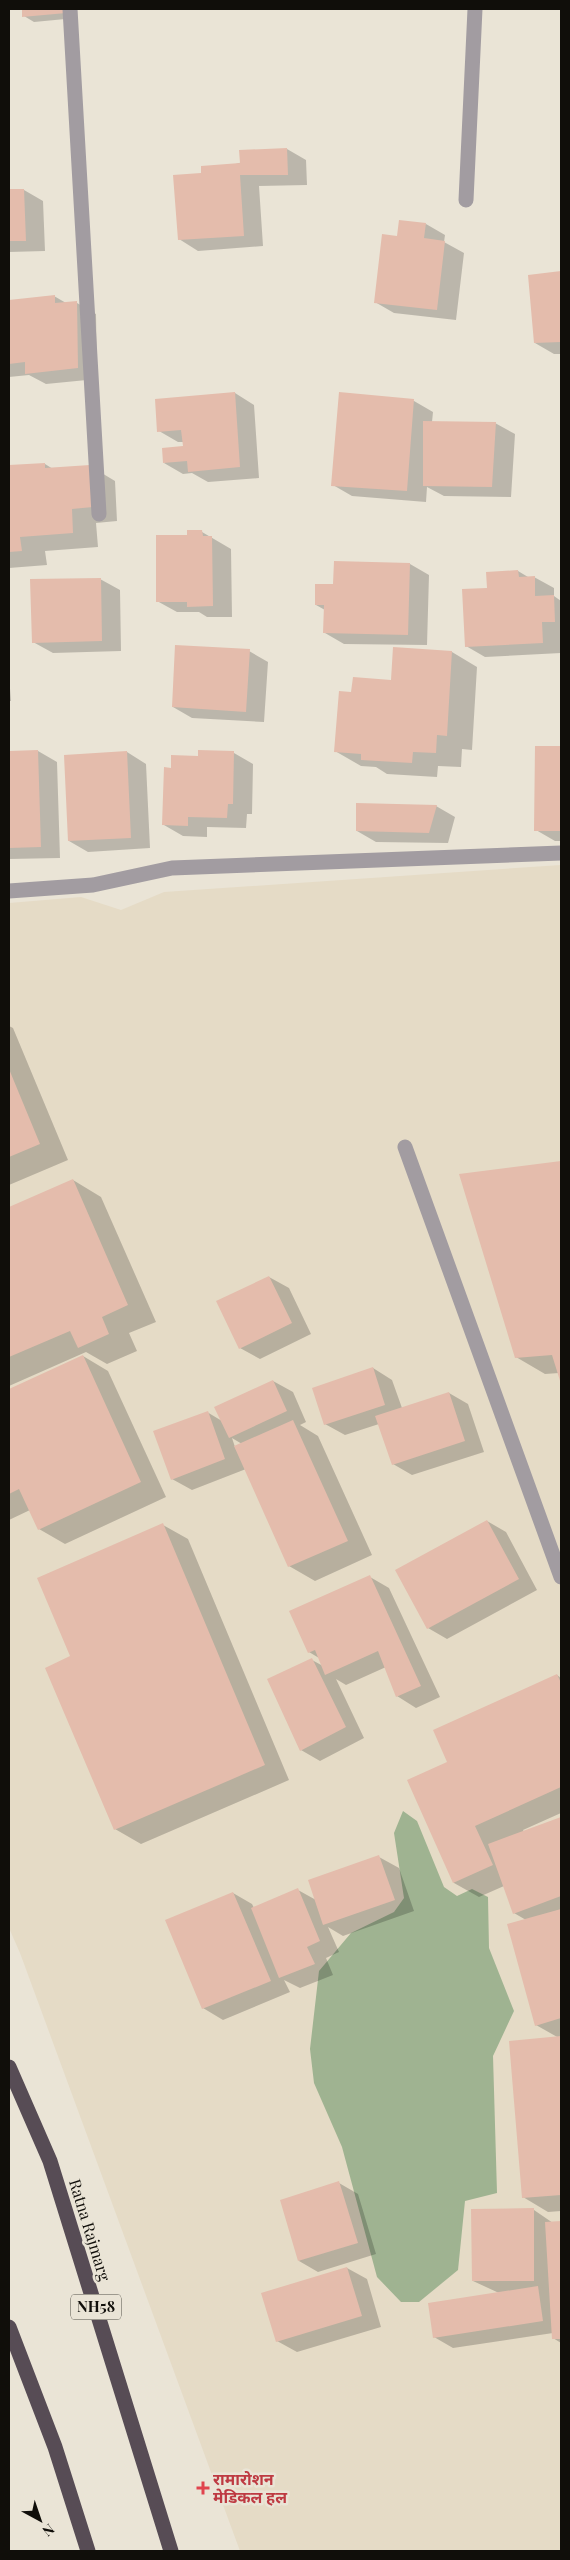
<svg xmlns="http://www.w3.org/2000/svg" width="570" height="2560" font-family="'Playfair Display','Noto Sans Devanagari',serif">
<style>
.built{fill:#e5dbc6}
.forest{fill:#9fb391}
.shadow{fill:#0003;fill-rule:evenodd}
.building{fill:#e4bcac}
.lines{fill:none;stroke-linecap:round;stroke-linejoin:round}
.minor{stroke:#a29ca1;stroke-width:15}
.highway{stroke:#574c55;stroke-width:15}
.health-dot{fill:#e0444e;stroke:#eae4d6;stroke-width:2}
.labels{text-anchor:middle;stroke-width:5;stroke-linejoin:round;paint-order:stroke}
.shield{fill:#eae4d6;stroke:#514e47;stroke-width:1}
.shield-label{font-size:15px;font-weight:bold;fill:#100e0a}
.street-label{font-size:16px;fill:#100e0a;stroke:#eae4d6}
.health-label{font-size:16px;font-weight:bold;fill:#be3a42;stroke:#eae4d6;text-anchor:start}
</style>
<rect width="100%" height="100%" fill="#eae4d6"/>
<path class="built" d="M561 865V2551H240L20 1953 9 1928V903L81 897 121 910 164 892Z"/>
<path class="forest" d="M403 1811 417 1821 444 1887 457 1896 472 1889 488 1897 489 1948 514 2011 493 2056 497 2193 465 2201 458 2270 419 2302H401L377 2277 342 2147 314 2083 310 2049 319 1971 351 1933 394 1912 404 1898 394 1833Z"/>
<path class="shadow" d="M23 9H75L76 18 34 22 24 16Z
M287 149 306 160 307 185 259 186 263 246 198 251 179 239 202 174Z
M24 190 43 201 45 251 9 252V191Z
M426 224 445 235 444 242 464 253 456 320 394 313 375 302 398 237Z
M561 272V354H554L535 343 529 276Z
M54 296 66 303H77L96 314 97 379 46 384 29 375 9 377V302Z
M235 393 254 405 259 478 208 482 192 473 183 474 164 463 184 447V442H178L159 431Z
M340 394 414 401 433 412 432 422 495 423 515 434 511 497 444 496 427 487 426 502 352 496 333 485Z
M45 464 53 469 90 466 115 481 117 521 96 523 98 547 45 551 47 565 9 568V466Z
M202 532 231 549 232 617H207L199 612H177L157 601 188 536Z
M410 564 429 575 427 645 344 644 325 633V610L316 605 335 586Z
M518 571 528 577H534L554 588V596L561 601V653L485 657 466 646Z
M100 579 120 590 121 651 53 653 33 642Z
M394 648 452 652 477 667 472 750 462 749 461 767 438 766 437 777 387 774 376 767 361 766 335 751 392 681Z
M249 651 268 662 264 722 192 718 173 707Z
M9 676 11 701H9Z
M536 747H561V841H555L536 830Z
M38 751 57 762 60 858 9 859V752Z
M199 751 234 753 253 764 252 814H247L246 828 207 827V837L183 836 164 825 172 769 199 757Z
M127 752 146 764 150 848 88 852 69 841Z
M436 806 455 817 448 843 376 842 357 831Z
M9 1026 13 1028 68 1160 9 1185Z
M561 1162V1381L559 1373 545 1374 516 1357 461 1175Z
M73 1180 101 1197 156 1322 129 1333 137 1351 107 1364 86 1352 9 1386V1208Z
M269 1277 289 1288 311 1334 260 1359 240 1348Z
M83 1356 108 1371 166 1497 65 1544 39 1529 30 1510 9 1520V1390Z
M373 1368 392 1380 402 1408 449 1393 468 1404 484 1452 412 1475 393 1464 379 1424 345 1435 325 1424Z
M273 1381 293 1392 306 1422 300 1425 318 1436 372 1555 315 1581 289 1566 246 1469 192 1490 172 1479 207 1412 222 1421ZM232 1438 242 1444 235 1447Z
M487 1521 506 1532 537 1590 447 1639 428 1628Z
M163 1525 188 1539 289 1780 141 1844 115 1829 72 1657Z
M370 1577 389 1588 440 1697 416 1708 397 1696 386 1667 346 1685 336 1679 364 1738 320 1761 301 1750 312 1660 323 1666 319 1658 309 1652Z
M557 1675 561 1678V1813L523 1830 524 1832 561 1818V2211L548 2212 523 2197 559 2038 536 2025 526 1920 514 1913 504 1886 479 1897 454 1883 409 1781 449 1762Z
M379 1857 399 1868 414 1911 343 1936 328 1927 339 1952 326 1958 333 1975 300 1988 284 1980 290 1992 223 2020 203 2008 233 1893 252 1904 254 1908 298 1890 316 1900Z
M339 2183 358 2194 376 2254 318 2272 299 2261Z
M534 2210 553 2223 561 2222V2343L553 2338V2333L453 2348 434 2337 499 2293 473 2281Z
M347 2268 367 2279 381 2327 297 2352 277 2341Z"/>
<path class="building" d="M22 9H66V13L22 17Z
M287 148 288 175H240L244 236 178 240 173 175 201 173V166L240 163 239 150Z
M9 189H24L26 241H9Z
M399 220 426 223 424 238 445 241 437 310 374 303 382 234 397 236Z
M561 271V342L534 343 528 275Z
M55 295V303L77 301 78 368 25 374V362L9 364V300Z
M235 392 240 467 188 472 187 461 163 463 162 448 183 446 181 430 157 432 155 399Z
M339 392 414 399 407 491 331 486Z
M423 421 496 422 492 487 423 486Z
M45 463V468L90 465 93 507 72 509 73 533 20 537 22 551 9 552V465Z
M187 530H202L203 536H212L213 606 187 607V602H156V535H187Z
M334 561 410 563 408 635 323 633 324 605H315V584H333Z
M518 570 519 577 535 576V596L554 595 555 622H542L543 643 465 647 462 589 487 588 486 572Z
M101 578 102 641 32 643 30 579Z
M175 645 250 649 246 712 172 707Z
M393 647 452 651 447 736 437 735 436 753 413 752 412 763 361 760V754L334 752 339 691 351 692 353 677 391 680Z
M535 746H561V831H534Z
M38 750 41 847 9 848V751Z
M198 750 234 751 233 804H228L227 818 188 817V826L162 825 164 767 171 768V755L198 756Z
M127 751 131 838 68 841 64 755Z
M356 803 437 805 429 833 356 831Z
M9 1069 40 1144 9 1157Z
M561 1161V1384L552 1355 515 1358 459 1174Z
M73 1179 128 1305 102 1317 109 1334 78 1348 70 1331 9 1357V1207Z
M269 1276 292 1323 239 1349 216 1301Z
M83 1355 141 1482 38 1530 19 1489 9 1494V1389Z
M373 1367 385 1405 324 1425 312 1388Z
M273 1380 287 1411 229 1438 214 1407Z
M449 1392 465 1441 392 1465 375 1416Z
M208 1411 225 1459 171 1480 153 1431Z
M293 1420 348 1541 288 1567 234 1446Z
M487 1520 519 1579 427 1629 395 1570Z
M163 1523 265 1765 114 1830 45 1668 70 1656 37 1578Z
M370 1575 421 1686 396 1697 378 1651 325 1675 315 1650 308 1653 289 1611Z
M312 1658 346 1727 300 1751 267 1679Z
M557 1674 561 1683V1787L475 1826 493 1865 453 1883 407 1780 447 1762 433 1730Z
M561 1817V1896L513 1914 488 1844Z
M379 1855 395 1900 323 1925 308 1880Z
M298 1888 320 1941 307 1947 315 1964 279 1978 251 1908Z
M233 1892 271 1981 202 2009 165 1920Z
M561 1909V2018L535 2026 507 1924Z
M561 2036V2195L522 2198 509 2041Z
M339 2181 358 2243 298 2261 280 2200Z
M534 2208V2281H472L471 2209Z
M561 2221V2339H552L545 2222Z
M347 2267 362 2316 276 2342 261 2293Z
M538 2286 543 2321 433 2338 428 2303Z"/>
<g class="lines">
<path class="minor" d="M70 9 99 514
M466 200 475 9
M9 891 93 885 172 868 561 853
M405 1147 561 1577"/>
<path class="highway" d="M9 2067 50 2161 171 2551
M9 2327 55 2447 88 2551"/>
</g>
<path class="health-dot" d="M200.5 2480.5h5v5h5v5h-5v5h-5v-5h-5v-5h5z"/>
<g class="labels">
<rect class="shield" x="71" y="2294.5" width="50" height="25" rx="4"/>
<g class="shield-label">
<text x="96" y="2312">NH58</text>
</g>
<g class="street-label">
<text transform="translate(90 2230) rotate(73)" y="6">Ratna Rajmarg</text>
</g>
<g class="health-label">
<text x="213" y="2485">रामारोशन<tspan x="213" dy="18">मेडिकल हल</tspan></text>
</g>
</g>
<rect width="570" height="2560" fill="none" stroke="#100e0a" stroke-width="20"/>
<g transform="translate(40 2520) rotate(140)" stroke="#eae4d6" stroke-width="4" paint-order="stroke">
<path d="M0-4L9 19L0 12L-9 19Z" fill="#100e0a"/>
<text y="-8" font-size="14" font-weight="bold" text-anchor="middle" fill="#100e0a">N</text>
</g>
</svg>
